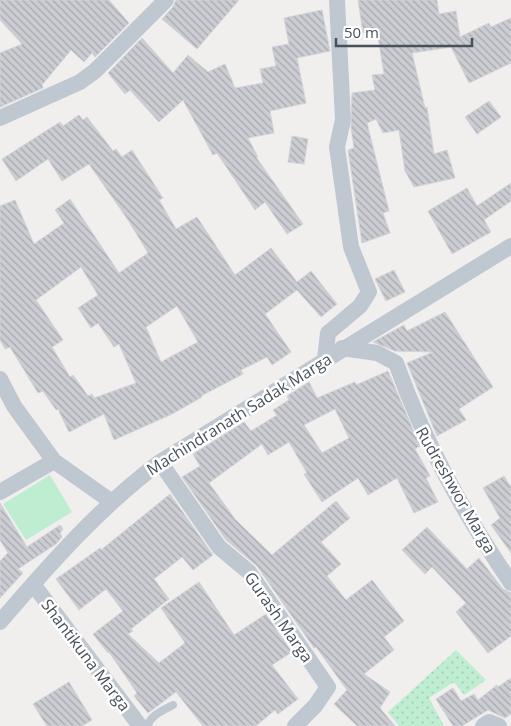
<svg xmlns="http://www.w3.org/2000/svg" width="511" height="726" font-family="'Open Sans',sans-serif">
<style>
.grass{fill:#beedd1}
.park{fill:url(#park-dots)}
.building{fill:url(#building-back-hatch);stroke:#d2d4d9;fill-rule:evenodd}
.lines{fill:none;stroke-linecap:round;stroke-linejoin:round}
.lane{stroke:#bfc8d0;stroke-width:8}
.street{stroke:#bfc8d0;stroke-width:16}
.labels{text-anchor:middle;stroke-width:5;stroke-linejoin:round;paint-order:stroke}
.street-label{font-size:16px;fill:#47515b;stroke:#fff}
</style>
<defs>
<pattern id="park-dots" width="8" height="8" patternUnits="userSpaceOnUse" patternTransform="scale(1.25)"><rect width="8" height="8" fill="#beedd1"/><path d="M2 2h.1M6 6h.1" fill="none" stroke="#a5cdb6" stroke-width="1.8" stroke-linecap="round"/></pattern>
<pattern id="building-back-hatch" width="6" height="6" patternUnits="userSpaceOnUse" patternTransform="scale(1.25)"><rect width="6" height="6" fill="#cbcdd3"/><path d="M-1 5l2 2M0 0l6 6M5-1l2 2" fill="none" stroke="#a7a9ae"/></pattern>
</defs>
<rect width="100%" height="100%" fill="#f1eeee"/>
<path class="grass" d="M50 475 72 512 26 540 3 504Z"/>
<path class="park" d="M456 650 486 680 464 695 454 682 429 698 444 726H399L388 712Z"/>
<path class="building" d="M0 0H109L129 23 95 57 92 53 84 62 71 50 42 85 43 88 0 107V53L22 44 0 20Z
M176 0H239L197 49 162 19 173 7Z
M358 0H437L439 14 456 11 460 37 489 23 491 27 511 18V63L469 83 451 47 412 53 425 108 427 107 434 154 447 150 455 178 414 187 405 171 399 130 383 133 376 119 367 123 389 211 383 213 390 233 362 243 348 150 354 148 351 128 352 93 375 90 372 75 384 74 377 31 363 33Z
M322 10 330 51 297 58 306 103 270 111 274 133 248 138 258 157H256L303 224 287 234 265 202 255 210 217 153 213 155 183 100 159 122 130 90 125 94 108 73 142 38 173 73 188 55 208 72 225 64 235 88 263 83 260 69 276 66 272 47 289 44 284 18Z
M489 101 501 117 477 134 465 117Z
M79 115 83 120 87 117 113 151 116 149 122 157 132 150 163 198 159 200 176 229 197 217 235 275 271 248 297 282 311 271 337 304 321 317 297 290 265 314 291 352 272 365 267 357 241 370 243 374 201 396 202 397 172 414 114 440 104 414 69 432 58 409 56 410 43 391 38 393 10 347 5 349 0 340V206L15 200 34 244 64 223 55 210 70 199 119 273 148 253 128 220 89 164 62 181 48 159 16 181 2 159 60 122 63 126ZM81 267 98 295 78 308 91 328 98 323 114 347 119 344 136 383 94 398 92 394 88 396 73 375 70 377 52 347 63 340 36 300ZM177 306 198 342 161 362 146 327Z
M292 136 308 139 304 164 288 162Z
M511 183V201L484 220 491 232 452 254 428 211 467 188 477 206Z
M394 270 405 292 386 301 375 279Z
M445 312 493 387 459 409 466 420 437 436 407 363 433 352 395 351 373 342 404 325 407 331Z
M388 371 420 446 415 449 430 476 426 478 438 502 414 513 397 478 368 495 358 478 322 502 304 474 307 473 289 442 268 455 262 444 209 483 235 519 272 555 336 501 350 518 321 542 341 564 327 576 346 600 372 580 404 621 384 637 394 650 364 674 390 692 380 708 395 726H357L334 704 347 690 316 647 314 648 257 566 226 540 182 477 200 466 193 454 244 422 251 431 277 415 273 410 289 400 287 396 309 382 317 398 355 382 356 385ZM335 409 349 438 322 453 304 425Z
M504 476 511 487V553L491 525 500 518 483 488Z
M170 494 213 555 193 570 182 557 154 579 169 599 131 629 133 631 128 634 159 663 185 643 161 608 199 582 234 635 266 614 292 652 272 665 298 699 278 714 275 710 256 726H203L176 692 148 713 134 696 137 693 109 652 108 653 93 634 123 611 106 589 79 610 56 579 100 548 101 550Z
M0 503 27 547 60 525 63 529 60 533 62 537 56 544 18 569 23 573 0 598V561L8 553 0 540Z
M427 527 467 569 479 558 503 589 511 593V636L488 653 456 612 466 603 432 567 425 574 402 550Z
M511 678V714L505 718 488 710 462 726H453L436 699 453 688 461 701 474 694 478 700 497 685 498 687Z
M69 682 92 720 82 726H47L33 704Z"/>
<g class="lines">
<path class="lane" d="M148 726C150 715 164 710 173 705"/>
<path class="street" d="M0 118 80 82 95 71 166 0
M342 348 377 353 396 363C425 444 463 512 511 583
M325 359 328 333 360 306 369 292 351 247 337 147 343 120 337 0
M0 379 14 406 54 461 112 502
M160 462 219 547 249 572 328 687 315 706 295 726
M0 492 54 461
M33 584 140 726
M0 622C49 565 100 507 160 462L511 246
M483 726 489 722 499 726"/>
</g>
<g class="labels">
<g class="street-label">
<text transform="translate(239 414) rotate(-32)" y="6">Machindranath Sadak Marga</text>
<text transform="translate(456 490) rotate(60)" y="6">Rudreshwor Marga</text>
<text transform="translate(279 617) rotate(55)" y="6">Gurash Marga</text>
<text transform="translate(86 655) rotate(53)" y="6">Shantikuna Marga</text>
</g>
</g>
<path d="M336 38v8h136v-8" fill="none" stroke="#47515b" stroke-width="2.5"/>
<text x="344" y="38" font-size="15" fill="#47515b" stroke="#ffffff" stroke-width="4" paint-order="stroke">50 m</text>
</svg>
